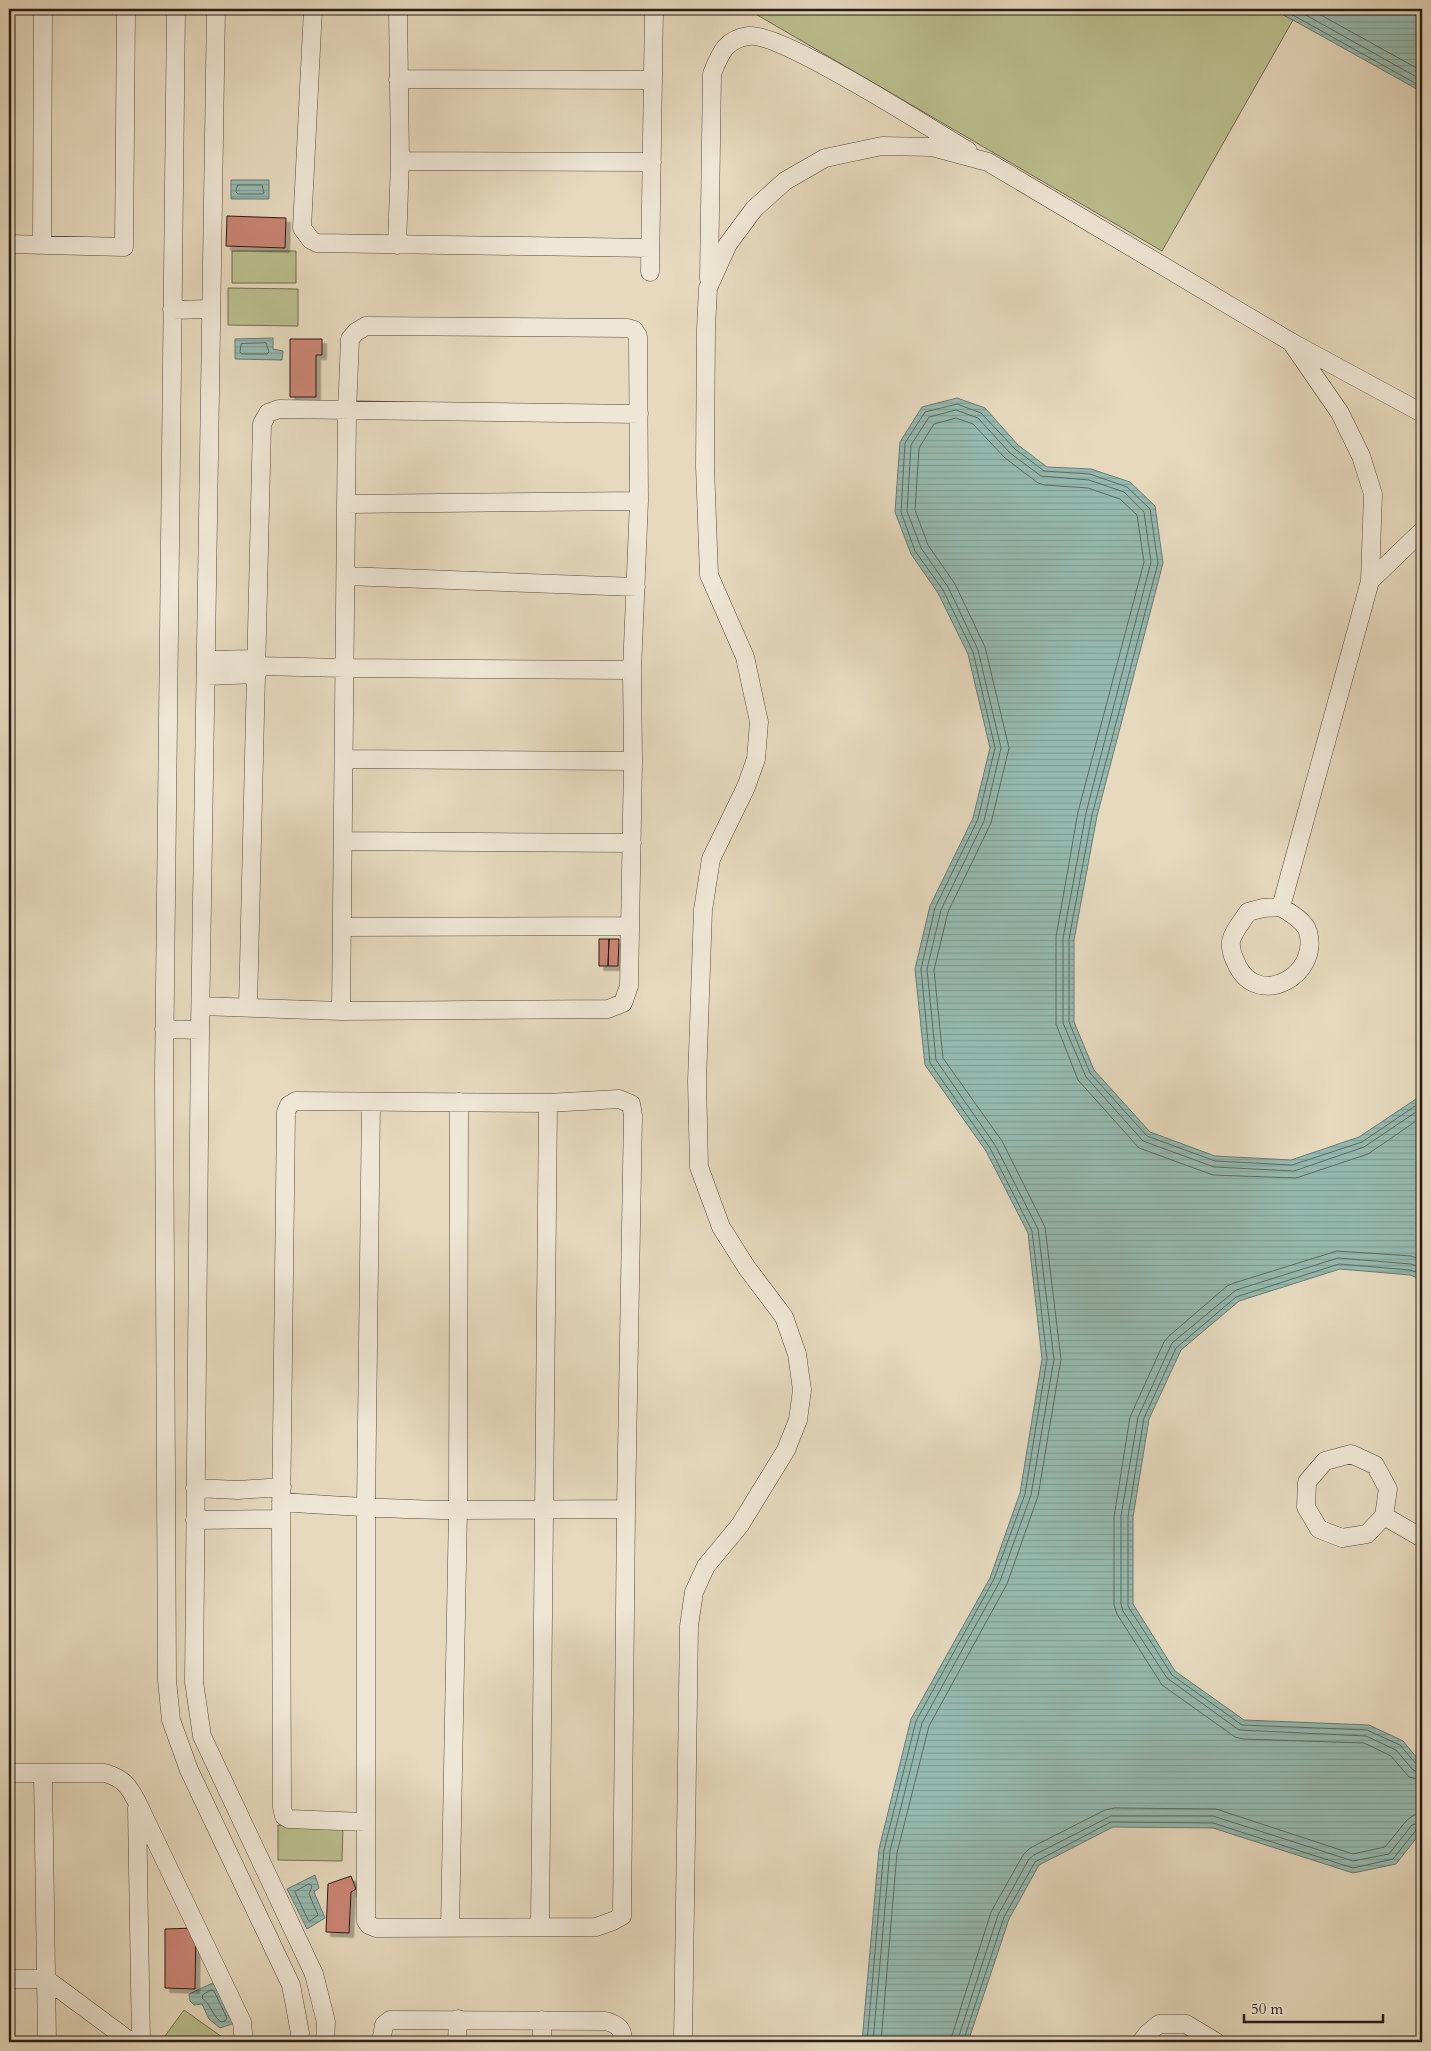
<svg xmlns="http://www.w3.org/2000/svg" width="1431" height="2051" font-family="Cardo,serif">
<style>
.garden{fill:#bbbe8e;stroke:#726d52}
.water{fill:url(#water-rules);stroke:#6a7b72}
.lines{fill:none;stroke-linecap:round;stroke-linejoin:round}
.shore{stroke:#5f6b62;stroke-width:1}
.building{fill:#ca8574;stroke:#281c15;filter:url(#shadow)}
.street-casing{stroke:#584b3f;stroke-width:19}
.street{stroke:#efe6d5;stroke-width:18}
</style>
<defs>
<pattern id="water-rules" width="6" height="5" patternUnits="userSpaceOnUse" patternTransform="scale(1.25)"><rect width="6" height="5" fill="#96bab0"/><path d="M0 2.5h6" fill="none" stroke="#819f96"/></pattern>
<filter id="shadow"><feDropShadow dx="4.5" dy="4.5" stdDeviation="0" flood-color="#0004"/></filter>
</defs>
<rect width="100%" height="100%" fill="#e6d9be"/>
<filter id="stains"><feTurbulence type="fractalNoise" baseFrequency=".004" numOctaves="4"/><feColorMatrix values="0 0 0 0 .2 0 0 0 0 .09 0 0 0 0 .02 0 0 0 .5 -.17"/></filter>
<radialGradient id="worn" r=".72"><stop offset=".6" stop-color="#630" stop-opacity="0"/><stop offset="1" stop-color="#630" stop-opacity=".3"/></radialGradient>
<path class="garden" d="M747 9H1272L1293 20 1162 251Z
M232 251H296V283H232Z
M228 288 298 289V326L228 325Z
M278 1825 343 1826 342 1861 278 1860Z
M184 2010 229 2042H172L165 2036Z"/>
<path class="water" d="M1272 9H1422V92L1293 20Z
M231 180H269V199H231Z
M273 338V349L283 351 282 360 235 359V339Z
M957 398 985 408 1018 445 1047 467 1091 469 1130 482 1155 506 1163 563 1097 816 1074 940V1022L1094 1070 1150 1132 1215 1156 1291 1160 1359 1137 1416 1099 1422 1090V1280L1410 1275 1340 1269 1239 1301 1181 1350 1149 1419 1133 1517V1604L1175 1671 1244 1720 1369 1725 1403 1741 1422 1764V1831L1396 1864 1353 1873 1213 1828 1113 1827 1039 1865 1009 1919 968 2042H862L879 1849 911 1719 990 1578 1020 1493 1042 1359 1028 1233 986 1151 925 1065 915 969 930 906 973 818 990 748 968 654 938 593 911 554 895 512 900 442 922 407Z
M315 1875 319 1888 314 1892 325 1918 307 1929 287 1889Z
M215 1982 235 2023 220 2028 209 2019 202 2004 194 2005 190 2001 189 1994Z"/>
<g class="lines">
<path class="shore" d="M1282 9 1422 87
M1295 9 1422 80
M1310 9 1422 71
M238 185H262L264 193 262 194H238L236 192Z
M266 343 269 352 267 354H242L240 352 241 344Z
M1422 1260 1411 1256 1337 1251 1234 1283 1227 1286 1169 1336 1164 1342 1130 1417 1114 1517V1605L1117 1614 1162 1685 1235 1737 1243 1739 1364 1743 1391 1756 1409 1777 1422 1780
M1422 1268 1411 1264 1338 1258 1236 1290 1172 1343 1138 1417 1121 1516V1604L1123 1611 1167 1678 1239 1730 1366 1736 1396 1750 1413 1770 1422 1773
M1422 1274 1410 1270 1339 1264 1236 1297 1176 1348 1144 1418 1128 1517V1606L1172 1675 1242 1725 1367 1730 1400 1745 1417 1765 1422 1766
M309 1884 312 1886 309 1894 318 1915 310 1921 308 1920 295 1892Z
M211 1990 214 1991 227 2018 225 2021 221 2022C211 2014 211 2004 202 1998L203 1995Z
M867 2042 884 1850 916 1721 994 1579 1025 1494 1047 1359 1032 1231 990 1148 930 1063 921 969 935 908 978 819 995 748 973 652 943 590 915 551 901 512 905 443 925 412 957 404 981 413 1015 449 1044 471 1090 474 1127 487 1150 509 1158 563 1092 815 1069 939V1022L1090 1073 1147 1136 1215 1161 1292 1165 1362 1142 1418 1104 1422 1099
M873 2042 890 1851 922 1723 1000 1581 1031 1495 1054 1359 1038 1229 995 1145 936 1060 927 969 941 910 984 821 1001 748 978 650 948 587 921 548 907 511 911 445 929 417 956 410 978 418 1010 453 1041 476 1089 480 1124 492 1144 512 1151 562 1086 813 1063 938V1023L1086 1077 1143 1141 1214 1167 1294 1171 1364 1147 1422 1108
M881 2042 897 1853 929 1726 1007 1584 1038 1496 1061 1359 1045 1227 1002 1141 943 1058 934 970 948 912 991 823 1009 748 985 647 955 584 928 545 915 510 919 448 934 424 956 418 973 424 1005 458 1038 483 1045 485 1088 488 1120 499 1137 515 1144 562 1078 812 1056 937V1024L1078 1080 1139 1148 1213 1175 1296 1178 1368 1154 1422 1117
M950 2042 991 1912 1023 1855 1030 1848 1105 1810 1114 1808 1216 1809 1353 1854 1385 1847 1407 1820 1414 1815 1422 1814
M957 2042 998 1915 1029 1859 1034 1855 1111 1816H1213L1353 1861 1389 1854 1412 1825 1422 1822
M963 2042 1004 1917 1035 1862 1111 1822 1213 1823 1353 1868 1393 1859 1416 1830 1422 1828"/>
</g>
<path class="building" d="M227 216 286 218 285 248 226 246Z
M290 339H322V355H316V397H290Z
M599 939H609L608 966H599Z
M609 939H619L618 966H608Z
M351 1876 356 1889 351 1892 349 1933 326 1932 328 1884Z
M196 1928 195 1989 165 1988V1929Z"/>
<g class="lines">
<g class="street-casing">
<path id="street" d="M176 9 164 1077 167 1680 171 1720 189 1770 291 1985 300 2033 299 2042
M216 9 200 1030 194 1682 202 1736 314 1974 326 2022 325 2042
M313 9 302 228 311 240 317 243 650 248
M398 79 653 80
M400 161 652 162
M9 244 124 247 126 9
M42 244 43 9
M397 245 400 161 398 9
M650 272 654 9
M709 279 712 74C720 54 725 39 749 36 781 32 933 130 968 151
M172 310 210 309
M346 504 639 501
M346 576 636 587
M1370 581 1422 531
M206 660 257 659
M257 666 345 668 632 670
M207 676 257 674
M344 759 633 761
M343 841 632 843
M1281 907 1370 581 1373 494 1361 456 1340 413 1293 345
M1281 907C1290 913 1305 921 1308 932 1320 975 1260 1008 1238 967 1234 959 1230 951 1231 942 1232 933 1243 920 1248 912L1263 908Z
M342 927 630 926
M201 1006 341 1011 608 1009 623 1003 629 986 633 761 632 670 639 501 638 336 634 330 627 328 366 326 356 332 350 339 347 412 341 1011
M248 1007 262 424 268 413 279 409 639 414
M164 1029 200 1030
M1351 1454 1375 1465 1388 1489 1384 1516 1367 1534 1342 1538 1319 1529 1306 1507 1307 1482 1325 1461Z
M195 1488 238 1490 282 1487
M281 1502C340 1506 399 1510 458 1510 514 1510 570 1509 626 1509
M1384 1516 1422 1538
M195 1520 281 1519
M9 1773H105C124 1779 128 1785 137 1802L242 2022 244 2042
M43 1774 47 2042
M137 1808 141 2042
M365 1822 289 1819 284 1816 282 1807 281 1519 286 1112 289 1105 296 1101 548 1103 619 1099 631 1104 633 1115 626 1509 622 1916 613 1921 596 1927 376 1928 369 1925 366 1921V1508L371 1102
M450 1927 458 1510 459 1102
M540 1927 548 1103
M9 1979H46L131 2042
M381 2042 384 2025 390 2020 606 2021C619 2025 623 2029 623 2042
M457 2042 458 2019
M542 2042V2020
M683 2042 689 1626 694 1592 706 1566 740 1525 786 1450 798 1420 802 1390 797 1354 784 1317 747 1268 721 1227 699 1167 697 1081 703 910 711 859 746 787 756 759 759 722 745 657 709 575 705 466 706 329 708 288 728 244 754 209 785 181 825 158 882 146 932 147 988 162 1291 342 1422 413
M1141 2042 1148 2033 1159 2024H1186L1216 2042"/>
</g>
<use href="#street" class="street"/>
</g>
<rect width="1431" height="2051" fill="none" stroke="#e6d9be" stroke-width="30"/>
<rect x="10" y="10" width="1411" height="2031" fill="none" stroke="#281c15" stroke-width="2.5"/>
<rect x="15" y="15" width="1401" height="2021" fill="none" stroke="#281c15"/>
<path d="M1244 2014v8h139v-8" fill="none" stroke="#281c15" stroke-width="2.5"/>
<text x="1251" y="2014" font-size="15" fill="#281c15" stroke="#efe6d5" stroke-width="4" paint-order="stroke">50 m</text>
<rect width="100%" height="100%" filter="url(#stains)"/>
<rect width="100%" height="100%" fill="url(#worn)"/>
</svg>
